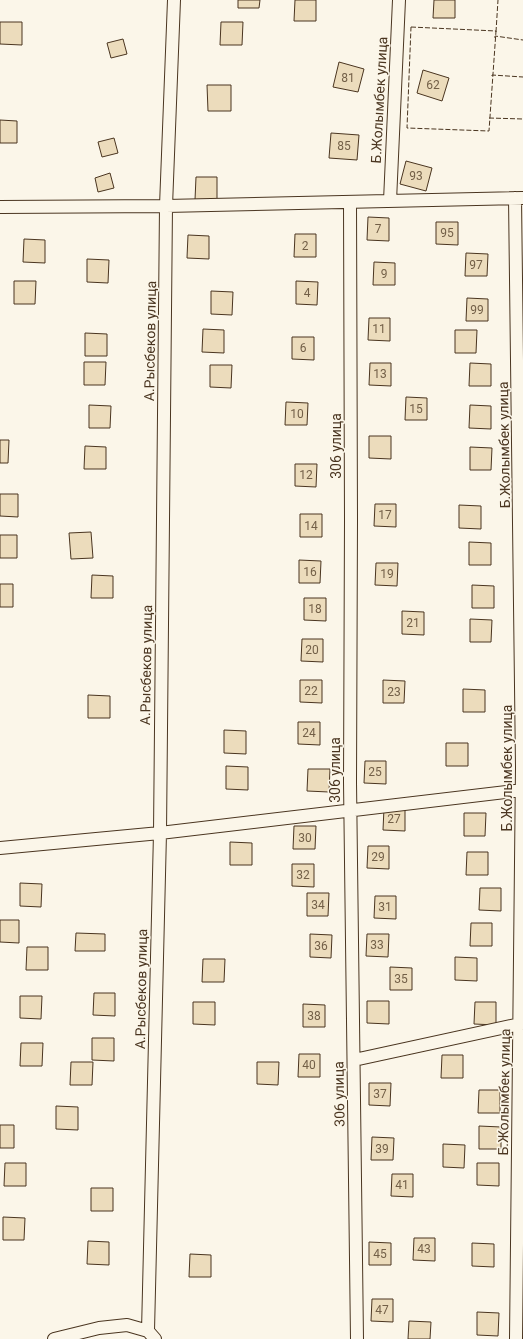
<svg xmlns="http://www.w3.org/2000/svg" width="523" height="1339" font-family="Roboto,sans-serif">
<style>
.building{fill:#ecdcbc;stroke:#4a3520}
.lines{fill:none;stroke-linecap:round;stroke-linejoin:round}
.minor-casing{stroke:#4a3520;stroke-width:14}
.minor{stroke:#fbf6e9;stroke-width:12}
.fence{stroke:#4a3520;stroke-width:1;stroke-dasharray:5 2;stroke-linecap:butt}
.labels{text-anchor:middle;stroke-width:3;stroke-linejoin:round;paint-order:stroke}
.number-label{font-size:12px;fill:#725f47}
.street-label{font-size:14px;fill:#4a3520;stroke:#fbf6e9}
</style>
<rect width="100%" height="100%" fill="#fbf6e9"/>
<path class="building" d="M238 0H260L259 8H238Z
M295 0H316V21H294Z
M434 0H455V18H433Z
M0 22H22V45L0 44Z
M221 22H243L242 45H220Z
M123 39 127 54 111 58 107 43Z
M339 62 364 69 358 92 333 87Z
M423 70 449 78 442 101 417 93Z
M207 85H231V111H208Z
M0 120 17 121V143H0Z
M331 133 359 135 357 160 329 158Z
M114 138 118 153 102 157 98 142Z
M406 161 432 168 426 191 400 184Z
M110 173 114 188 98 192 95 178Z
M196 177H217V200H195Z
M368 217 389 218V241L367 240Z
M436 222H458V245L436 244Z
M295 234H316V257H294Z
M188 235 209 236V259L187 258Z
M24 239 45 240V263L23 262Z
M466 253 488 254 487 276H465Z
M87 259 109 260 108 283 87 282Z
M374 262 395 263V285H373Z
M14 281H36L35 304H14Z
M296 281 318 282 317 305 296 304Z
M211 291 233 292 232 315 211 314Z
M467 298 488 299V321H466Z
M369 318H390V341L368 340Z
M203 329 224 330V353L202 352Z
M455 330H477L476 353H455Z
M85 333 107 334V356H85Z
M292 337H314V360L292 359Z
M84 362H106L105 385H84Z
M370 363H391V386L369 385Z
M470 363 491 364V386H469Z
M210 365H232L231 388 210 387Z
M406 397 427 398V420H405Z
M286 402 308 403 307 425H285Z
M89 405 111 406 110 428H89Z
M470 405 491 406V429L469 428Z
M369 436H391V459L369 458Z
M0 440H9L8 463H0Z
M85 446 106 447V469H84Z
M470 447 492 448 491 470H470Z
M295 464H317L316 487 295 486Z
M0 494H18V517L0 516Z
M375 504H396V527L374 526Z
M459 505 481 506V529L459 528Z
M300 514H322V537H300Z
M91 532 93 558 71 559 69 533Z
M0 535H17V558H0Z
M469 542 491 543V565H469Z
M299 560 321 561 320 583H299Z
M376 563H398L397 586 375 585Z
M92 575 113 576V598H91Z
M0 584H13V607H0Z
M472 585 494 586V608H472Z
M304 598H326V621L304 620Z
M402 611 424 612V635L402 634Z
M470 619 492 620 491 642H470Z
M302 639H323V662L301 661Z
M300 680H322V703L300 702Z
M383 680 405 681 404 703H383Z
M463 689 485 690V712H463Z
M88 695 110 696V718H88Z
M298 722H320V745L298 744Z
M224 730 246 731V754L224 753Z
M446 743H468V766H446Z
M365 761H386V784L364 783Z
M226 766 248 767V790L226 789Z
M308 769H330L329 792 307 791Z
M384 808H405V831L383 830Z
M464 813H486L485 836H464Z
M294 826H316L315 849H293Z
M230 842 252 843V865H230Z
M368 846H389V869L367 868Z
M467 852H488V875H466Z
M292 864H314V887L292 886Z
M20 883 42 884 41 907 20 906Z
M480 888H501V911L479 910Z
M307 893H329L328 916H307Z
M375 896H396V919L374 918Z
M0 920H19V943L0 942Z
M471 923H492V946H470Z
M76 933 105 934V951H75Z
M310 934 332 935 331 958 310 957Z
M367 934H389L388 957 366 956Z
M27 947H48V970H26Z
M455 957 477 958V981L455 980Z
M203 959H225L224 982H202Z
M390 967 412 968V990H390Z
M94 993H115V1016L93 1015Z
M20 996H42L41 1019 20 1018Z
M367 1001H389V1024L367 1023Z
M193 1002H215V1025L193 1024Z
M475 1002H496V1025L474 1024Z
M303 1004 325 1005V1027H303Z
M92 1038H114V1061L92 1060Z
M21 1043H43L42 1066H20Z
M299 1054H320V1077H298Z
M442 1055H463V1078H441Z
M71 1062H93L92 1085H70Z
M257 1062H279L278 1085 257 1084Z
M369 1083H391L390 1106 369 1105Z
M479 1090H500V1113H478Z
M56 1106 78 1107V1130L56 1129Z
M0 1125H14V1148H0Z
M479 1126 501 1127V1149H479Z
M372 1137 394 1138 393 1160H371Z
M443 1144 465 1145 464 1168 443 1167Z
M5 1163H26V1186H4Z
M477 1163H499V1186L477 1185Z
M392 1174H413V1197L391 1196Z
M91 1188H113V1211H91Z
M3 1217 25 1218 24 1240H3Z
M414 1238H435V1261L413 1260Z
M88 1241 109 1242V1265L87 1264Z
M369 1242 391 1243V1265H369Z
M472 1243 494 1244V1267L472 1266Z
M190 1254 211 1255V1277H189Z
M372 1299H393V1322L371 1321Z
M477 1312 499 1313 498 1336 477 1335Z
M409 1321 431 1322 430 1339H408Z"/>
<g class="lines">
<g class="minor-casing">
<path id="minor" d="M515 198 522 767 516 1339
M390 201 399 0
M350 202 351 520 350 782 357 1339
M0 207 166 206 522 198
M0 848 160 833 523 790
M354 1060 520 1024
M148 1331 160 833 166 206 174 0
M54 1339 99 1328 127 1325 148 1331 155 1339"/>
</g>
<use href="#minor" class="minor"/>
<path class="fence" d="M411 27 496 31 489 131 407 128Z
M496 32 498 0
M495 38V36L523 40
M492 76V75L523 77
M489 118 523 119"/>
</g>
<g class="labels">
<g class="number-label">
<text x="348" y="82">81</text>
<text x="433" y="89">62</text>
<text x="344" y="150">85</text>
<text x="416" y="180">93</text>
<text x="378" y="233">7</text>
<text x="447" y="237">95</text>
<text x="305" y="250">2</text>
<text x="476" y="269">97</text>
<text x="384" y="278">9</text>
<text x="307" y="297">4</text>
<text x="477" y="314">99</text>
<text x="379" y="333">11</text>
<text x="303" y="352">6</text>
<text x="380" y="378">13</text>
<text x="416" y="413">15</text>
<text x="297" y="418">10</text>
<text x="306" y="479">12</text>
<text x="385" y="519">17</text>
<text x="311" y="530">14</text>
<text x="310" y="576">16</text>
<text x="387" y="578">19</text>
<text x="315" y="613">18</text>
<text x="413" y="627">21</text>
<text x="312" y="654">20</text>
<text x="311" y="695">22</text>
<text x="394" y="696">23</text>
<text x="309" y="737">24</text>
<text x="375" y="776">25</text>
<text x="394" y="823">27</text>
<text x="305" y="842">30</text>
<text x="378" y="861">29</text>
<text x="303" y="879">32</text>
<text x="318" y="909">34</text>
<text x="385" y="911">31</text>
<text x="377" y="949">33</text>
<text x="321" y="950">36</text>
<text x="401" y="983">35</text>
<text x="314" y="1020">38</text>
<text x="309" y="1069">40</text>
<text x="380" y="1098">37</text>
<text x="382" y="1153">39</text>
<text x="402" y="1189">41</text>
<text x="424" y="1253">43</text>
<text x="380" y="1258">45</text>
<text x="382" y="1314">47</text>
</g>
<g class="street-label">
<text transform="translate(379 100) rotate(-87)" y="5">Б.Жолымбек улица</text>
<text transform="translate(150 341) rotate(-89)" y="5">А.Рысбеков улица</text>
<text transform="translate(504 445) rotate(-91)" y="5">Б.Жолымбек улица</text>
<text transform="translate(336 446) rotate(-90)" y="5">306 улица</text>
<text transform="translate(146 665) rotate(-89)" y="5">А.Рысбеков улица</text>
<text transform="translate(507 768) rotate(-90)" y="5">Б.Жолымбек улица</text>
<text transform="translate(335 770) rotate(-90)" y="5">306 улица</text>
<text transform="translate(141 989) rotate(-89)" y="5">А.Рысбеков улица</text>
<text transform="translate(504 1092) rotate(-89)" y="5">Б.Жолымбек улица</text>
<text transform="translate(339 1094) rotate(-91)" y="5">306 улица</text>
</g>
</g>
</svg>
